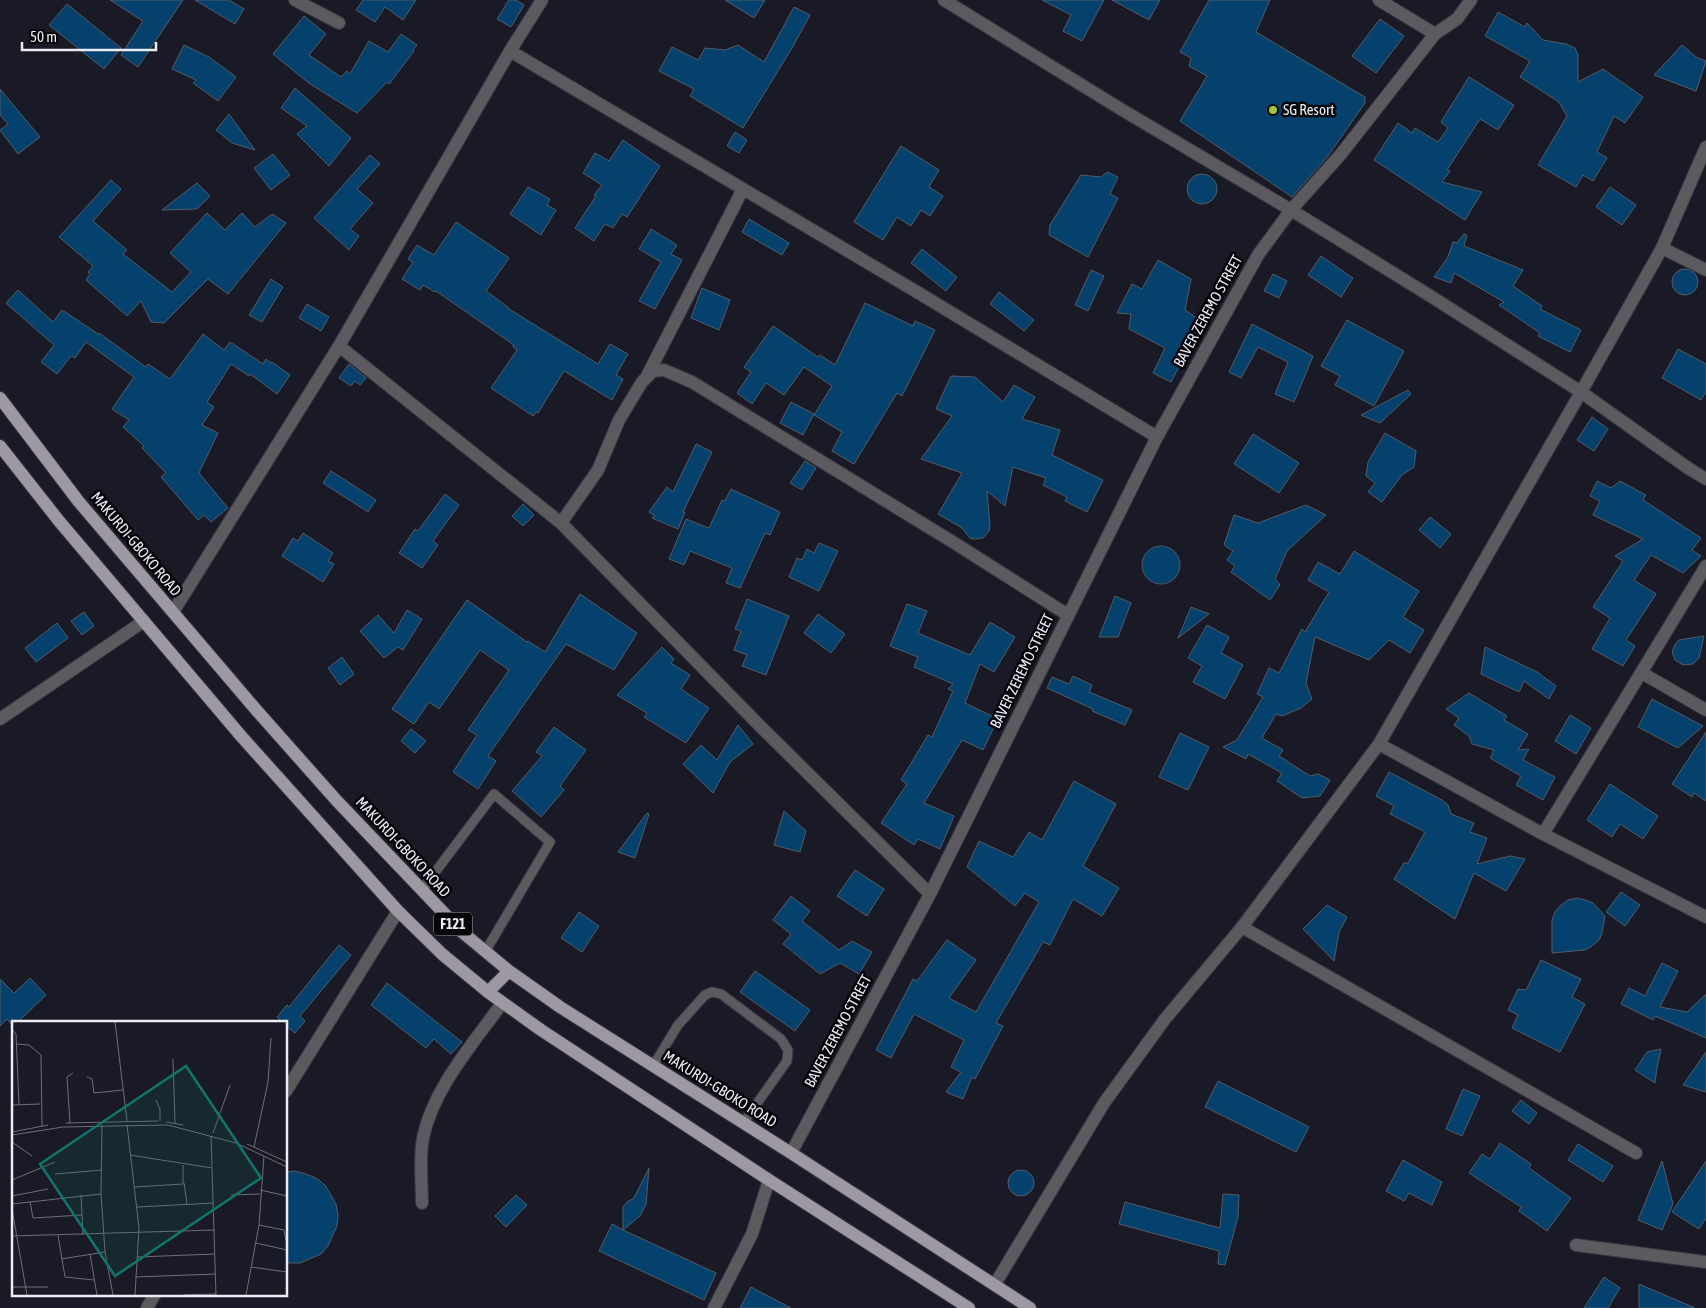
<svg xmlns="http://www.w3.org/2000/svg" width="1706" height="1308" font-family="'Asap Condensed',sans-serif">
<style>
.building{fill:#04416d;stroke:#525c66}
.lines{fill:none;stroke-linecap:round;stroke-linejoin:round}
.service-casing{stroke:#363742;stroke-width:11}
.minor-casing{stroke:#363742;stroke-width:14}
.primary-casing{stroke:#363742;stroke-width:14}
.service{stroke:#5c595f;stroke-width:9}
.minor{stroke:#5c595f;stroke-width:12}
.primary{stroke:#9e98a4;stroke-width:12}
.poi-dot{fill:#9eca2e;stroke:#05060a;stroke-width:2}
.labels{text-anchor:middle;stroke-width:5;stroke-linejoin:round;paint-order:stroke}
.shield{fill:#05060a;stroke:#a6a7ae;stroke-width:1}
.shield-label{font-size:14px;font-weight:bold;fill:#ebecf4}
.poi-label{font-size:15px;fill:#ebecf4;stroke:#05060a;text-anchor:start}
.street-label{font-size:15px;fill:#ebecf4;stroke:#05060a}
.inset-road{fill:none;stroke:#6d6e78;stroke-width:1}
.view{fill:#0f766e;fill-opacity:0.15;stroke:#0f766e;stroke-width:2.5}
.inset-edge{fill:none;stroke:#ebecf4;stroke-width:2.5}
</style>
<rect width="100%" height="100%" fill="#191a25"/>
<path class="building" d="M110 0H183L138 67 121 55 143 21Z
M195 0H229L244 9 235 24Z
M363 0H416L403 20 385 7 375 22 356 10Z
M509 0H516L524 5 511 27 497 19Z
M725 0H765L754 18Z
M1042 0H1104L1082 41 1063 31 1071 15Z
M1112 0H1160L1149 20Z
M1209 0H1270L1256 32 1365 97V103L1328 156 1292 197 1180 121 1207 76 1189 66 1191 58 1180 52Z
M67 4 121 48 104 69 49 25Z
M794 7 810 15 792 48 743 128 690 96 694 89 659 71 672 47 698 60 705 48 725 50 738 45 764 62Z
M1498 12 1525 27 1527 23 1543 40 1566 44 1575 48 1578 55V82L1603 69 1643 97 1625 123 1614 116 1597 152 1607 158 1593 181 1583 175 1576 187 1538 165 1567 116 1559 102 1520 77 1530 61 1485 36Z
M304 16 326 34 309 55 341 77 347 71 350 74 369 41 388 52 401 34 417 45 413 50 414 51 389 84 387 82 357 113 310 84 273 54Z
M1380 19 1404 36 1376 73 1352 56Z
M184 45 209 57 236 77 218 101 193 83 196 80 172 69Z
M1682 45 1696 57 1706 61 1696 91 1654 75Z
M1469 77 1514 105 1498 130 1480 119 1447 170 1450 171 1442 182 1482 192 1465 220 1374 160 1398 123 1412 133 1415 128 1438 142 1448 128 1441 122Z
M295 88 351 138 329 166 297 134 307 126 281 108Z
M0 89 40 137 18 154 0 130 8 124 0 115Z
M229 114 255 150 232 143 216 130Z
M735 132 747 140 739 153 727 146Z
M623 140 660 166 627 217 622 214 613 228 605 224 594 241 575 228 596 196 594 195 602 185 583 173 595 153 609 161Z
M901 146 939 170 929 187 943 196 930 216 921 210 911 226 897 217 883 240 854 222Z
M273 154 290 175 271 190 254 168Z
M370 155 380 164 357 189 373 203 350 229 359 236 349 250 314 218Z
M1107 172 1118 177 1110 194 1118 198 1088 257 1049 235 1050 225 1081 175 1101 177Z
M1187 189a15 15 0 1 1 30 0a15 15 0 1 1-30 0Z
M111 180 121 189 93 221 127 250 123 254 172 292 191 272 170 253 207 213 225 230 242 213 255 227 272 214 286 223 228 294 208 279 164 323 151 322 141 301 127 316 86 280 90 274 88 272 93 266 59 237Z
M197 183 210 196 197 209 162 210Z
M528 187 550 199 547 205 556 210 541 235 510 214Z
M1610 187 1636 205 1622 225 1596 207Z
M749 219 789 243 782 255 742 232Z
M456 222 509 258 486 291 509 308V309L598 364 610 344 628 354 616 375 623 379 612 400 564 371 538 413 536 412 533 416 491 388 517 350 513 347 514 345 436 291 435 292 423 285 420 290 402 279 413 262 408 259 417 245 434 255Z
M651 229 677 245 671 254 682 260 655 309 639 301 661 262 639 249Z
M1464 234 1467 235 1464 246 1523 270 1513 286 1542 306 1540 309 1581 330 1570 352 1538 336 1540 333 1499 305 1504 302 1454 273 1451 283 1434 277 1448 257 1453 242 1457 243Z
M922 249 957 277 946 291 911 263Z
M1321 256 1353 278 1341 297 1308 275Z
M1158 260 1191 279 1185 310 1207 325 1198 339 1194 337 1171 382 1153 373 1165 348 1129 329 1131 314 1117 313 1132 284 1142 289Z
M1672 282a13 13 0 1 1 26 0a13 13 0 1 1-26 0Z
M1091 270 1104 276 1088 311 1075 305Z
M1273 274 1287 281 1279 298 1264 291Z
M271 279 283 287 262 322 249 315Z
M702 288 730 300 719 330 691 318Z
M18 290 53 322 62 310 98 334 99 333 146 367 148 364 170 379 203 334 224 350 230 342 263 364 266 359 271 363 272 362 290 375 277 394 250 374 249 376 231 364 207 402 214 407 202 425 218 433 199 473 228 508 211 522 204 515 198 520 161 477 166 473 142 448 144 446 123 427 129 420 112 409 134 377 86 342 75 358 71 356 57 374 41 362 54 345 6 303Z
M999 292 1034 320 1024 331 990 304Z
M865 303 913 326 915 321 935 330 902 396 897 393 854 464 832 451 842 432 814 415 832 386 804 367 784 395 766 383 752 404 737 393 751 372 744 367 773 326 818 357 820 355 835 365Z
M307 304 329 317 321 331 299 318Z
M1347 320 1404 351 1374 406 1335 385 1340 376 1321 366Z
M1252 324 1313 356 1294 402 1275 394 1288 362 1258 347 1241 378 1229 372Z
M1678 349 1706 364V392L1701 400 1662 378Z
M349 364 366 378 360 385 355 381 351 386 339 378Z
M951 376 975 377 1003 402 1014 385 1035 397 1022 419 1060 430 1052 455 1103 480 1087 512 1065 501 1067 497 1043 485 1046 478 1013 467 1005 506 987 491 990 526 989 531 983 538 974 539 970 538 962 528 938 514 962 473 921 459 952 416 936 409Z
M1408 390 1411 394 1380 423 1361 415Z
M791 402 814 414 803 435 780 423Z
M1592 417 1608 429 1594 451 1577 440Z
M1385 433 1416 451 1414 467 1402 475 1382 502 1368 492 1375 483 1366 476 1368 462Z
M1253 434 1299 463 1279 493 1234 464Z
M696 444 712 452 683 512H685L678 529 652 518 655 516 649 512 667 487 673 492Z
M805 461 816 468 802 490 790 483Z
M331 471 376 500 368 512 323 483Z
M1597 481 1611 488 1620 481 1646 495 1643 500 1701 538 1692 550 1701 556 1683 573 1651 555 1634 580 1656 594 1626 640 1635 646 1623 666 1592 649 1610 618 1593 607 1623 561 1615 556 1643 539 1593 515 1600 501 1590 496Z
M731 489 780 512 770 535 765 533 740 588 726 583 732 568 690 551 684 565 669 559 686 519 709 528 722 500 725 501Z
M445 494 459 505 433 541 438 545 422 568 399 553 415 529 418 531Z
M523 504 534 515 523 526 512 516Z
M1306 505 1326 515 1287 551 1275 579 1280 585 1270 600 1231 572 1235 566 1227 560 1233 551 1224 545 1234 515 1258 523Z
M1430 517 1451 534 1440 548 1419 530Z
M303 533 333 553 328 561 334 564 323 582 282 556 293 538 298 541Z
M819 543 838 551 819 591 789 577 797 558 802 560 807 549 814 553Z
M1142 565a19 19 0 1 1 38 0a19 19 0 1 1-38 0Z
M1354 551 1419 591 1403 617 1424 630 1410 653 1389 640 1369 660 1315 637 1306 683 1312 699 1301 708 1282 716 1276 714 1262 738 1283 750 1279 756 1310 776 1318 774 1330 780 1320 796 1302 798 1277 781 1282 773 1248 754 1246 759 1223 747 1237 740 1263 697 1257 694 1269 668 1279 673 1302 629 1305 632 1329 592 1308 580 1318 562 1340 574Z
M580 594 637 633 614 670 566 644 488 756 496 761 478 789 453 772 477 735 468 730 509 670 480 650 439 709 429 702 414 724 392 709 467 600 527 642 528 641 545 652Z
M1115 596 1131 603 1118 637H1099Z
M747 599 789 616 766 675 742 666 747 655 734 650 741 631 735 629Z
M907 604 927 611 918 633 970 655 990 622 1015 637 994 672 980 664 965 703 998 719 983 750 962 740 924 803 954 816 940 849 918 839 914 845 881 823 907 784 901 780 928 735 932 737 953 691 948 689 953 684 914 667 918 657 890 646Z
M1191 607 1209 614 1178 638Z
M407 610 422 619 403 650 398 647 384 658 360 631 378 615 394 633Z
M84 612 94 626 82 635 71 621Z
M818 614 845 634 831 653 804 633Z
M57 623 68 638 36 662 25 648Z
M1207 625 1229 637 1221 653 1243 665 1225 699 1193 682 1202 666 1188 658Z
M1704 636 1699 658 1693 664 1683 665 1675 660 1672 651 1676 643 1679 640Z
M662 647 674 659 671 663 690 675 681 689 709 708 686 743 644 717 647 713 617 695Z
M1485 647 1537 672 1556 686 1549 699 1524 681 1519 692 1481 674Z
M342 657 354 674 340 685 328 668Z
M1073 676 1092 685 1089 692 1132 710 1125 725 1092 711 1093 709 1047 688 1052 677 1069 684Z
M1469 693 1507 716 1504 720 1528 734 1518 750 1529 749 1523 760 1555 777 1543 800 1516 785 1521 776 1490 758 1494 750 1472 744 1469 736 1454 725 1459 718 1446 709Z
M1652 699 1703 726 1678 748 1638 727Z
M1570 715 1591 728 1576 754 1555 741Z
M738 725 753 744 730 762 713 793 683 764 701 745 717 760Z
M554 727 586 750 560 786 564 790 541 817 512 791 542 756 536 752Z
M411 729 426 741 415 753 401 741Z
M1706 732V801L1694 793 1692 797 1672 784Z
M1180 733 1209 747 1188 790 1159 777Z
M1389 772 1442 800 1448 805 1451 814 1474 823 1470 832 1487 838 1477 864 1510 856 1525 859 1506 891 1474 873 1455 919 1394 879 1404 863H1408L1425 832 1390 814 1394 806 1376 796Z
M1074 781 1116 804 1083 866 1119 888 1102 916 1073 899 1050 945 1043 942 996 1023 1003 1026 975 1079 972 1077 963 1099 946 1092 961 1072 951 1067 964 1040 914 1014 891 1058 876 1050 913 979 917 981 947 940 976 960 949 998 976 1012 1039 902 1025 893 1015 906 967 867 979 841 1013 857 1029 832 1042 840Z
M1610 784 1658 816 1643 839 1620 824 1612 837 1587 820Z
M784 811 806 831 800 852 774 845Z
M647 813 649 814 635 858 618 852Z
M855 870 884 889 867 916 837 896Z
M1621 892 1640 905 1625 926 1606 912Z
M791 896 810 911 802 921 839 950 852 941 872 952 859 974 840 963 820 974 783 944 791 934 773 920Z
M1577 898 1585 900 1593 903 1605 916 1602 933 1599 940 1592 946 1585 950 1552 953V920L1555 912 1561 905 1568 900Z
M1327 905 1347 917 1339 932 1334 961 1303 929Z
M579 912 599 926 582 952 561 938Z
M339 945 351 955 300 1016 305 1021 295 1033 286 1026V1022H282L277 1017 287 1005 289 1007Z
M1541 960 1581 979 1572 997 1585 1004 1560 1052 1512 1028 1518 1015 1508 1010 1518 989 1526 990Z
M1662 963 1678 971 1660 1007 1687 1012 1706 994V1038L1655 1016 1653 1020 1621 1004 1629 988 1645 996Z
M755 971 810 1010 795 1031 740 992Z
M30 978 46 995 18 1022H14L13 1026 7 1019 0 1026V979L14 993Z
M387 983 462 1042 451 1054 434 1039 426 1048 371 1005Z
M1661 1049 1657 1068 1655 1083 1635 1070 1647 1052Z
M1706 1052V1092L1683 1085Z
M1218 1081 1309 1127 1296 1152 1205 1107Z
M1463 1089 1480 1096 1462 1136 1446 1129Z
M1521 1100 1537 1113 1529 1124 1512 1111Z
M1500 1143 1531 1164 1529 1168 1571 1198 1547 1231 1519 1211 1521 1207 1469 1173 1482 1154 1490 1159Z
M1578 1144 1613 1166 1603 1182 1568 1160Z
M1403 1160 1442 1182 1432 1205 1409 1193 1404 1201 1386 1191Z
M1662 1161 1673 1204 1662 1230 1638 1220Z
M1706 1161V1218L1699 1229 1672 1212Z
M649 1168 646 1204 640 1216 623 1230 716 1273 704 1300 599 1251 612 1224 623 1230V1207L627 1202 634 1198Z
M1008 1183a13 13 0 1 1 26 0a13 13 0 1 1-26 0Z
M295 1171 306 1174 316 1178 325 1185 336 1204 338 1215 337 1226 328 1246 321 1254 300 1263H286V1172Z
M1223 1194 1239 1195 1238 1217 1225 1265 1218 1264 1219 1251 1119 1224 1125 1202 1220 1228Z
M516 1195 527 1205 506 1227 495 1216Z
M1604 1277 1620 1288 1608 1308H1584Z
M1639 1284 1695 1308H1639Z
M751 1287 791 1308H740Z"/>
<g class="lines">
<g class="service-casing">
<path id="service" d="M421 891 494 794 550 842 485 952
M653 1066 678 1025 705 995 712 992 721 994 781 1039 788 1050 787 1061 743 1123"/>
</g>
<g class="minor-casing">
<path id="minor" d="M295 0 339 23
M944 0 1119 108 1291 210 1432 297 1581 392 1688 468 1706 479
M1379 0 1435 34
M510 51 912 289 1157 437
M1662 248 1706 270
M339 346 561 523 762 728 930 894
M647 376 743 189
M561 523 598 470 619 420 642 382 653 371 664 370 692 382 956 544 1068 615
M173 612 339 346 510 51 542 0
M1642 673 1706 710
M0 719 144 621
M1379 744 1543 834 1706 917
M1543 834 1706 566
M1242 927 1636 1153
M286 1091 398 911
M791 1153 930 894 1157 437 1258 255 1291 210 1341 154 1435 34 1457 19 1471 0
M422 1203C422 1181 419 1159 423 1138 433 1088 474 1043 502 1003
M1576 1245 1706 1262
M995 1284 1104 1103 1165 1019 1242 927 1379 744 1581 392 1662 248 1706 147
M147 1308 155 1294
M714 1308 752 1234 769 1180"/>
</g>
<g class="primary-casing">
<path id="primary" d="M0 398 79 502 258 712 337 801 462 932 509 971 560 1007 791 1153 1030 1308
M0 446 59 521 241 736 398 911 442 954 488 992 541 1030 769 1180 969 1308
M488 992 509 971"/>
</g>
<use href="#service" class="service"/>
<use href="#minor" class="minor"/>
<use href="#primary" class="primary"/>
</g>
<circle class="poi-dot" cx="1273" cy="110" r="5"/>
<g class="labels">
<rect class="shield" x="434" y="912.5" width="38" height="23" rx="4"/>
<g class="shield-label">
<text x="453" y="929">F121</text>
</g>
<g class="poi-label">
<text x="1283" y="115">SG Resort</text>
</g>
<g class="street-label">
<text transform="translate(1208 311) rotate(-61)" y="5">BAVER ZEREMO STREET</text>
<text transform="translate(136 544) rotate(50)" y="5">MAKURDI-GBOKO ROAD</text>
<text transform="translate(1022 671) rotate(-64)" y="5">BAVER ZEREMO STREET</text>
<text transform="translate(403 847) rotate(47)" y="5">MAKURDI-GBOKO ROAD</text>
<text transform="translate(838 1031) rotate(-62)" y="5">BAVER ZEREMO STREET</text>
<text transform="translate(720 1089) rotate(32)" y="5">MAKURDI-GBOKO ROAD</text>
</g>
</g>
<g transform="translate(12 1021)">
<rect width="275" height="275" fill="#191a25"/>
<path class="inset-road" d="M103 1 115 100M0 9 4 13 7 84M5 23 17 24 29 34 30 105M161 38 163 102M75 56 80 58 82 72 111 69M144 79 148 88V100M0 84 28 83M154 101 171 104M54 102 146 100M58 102 55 56 61 52M90 104 89 173 93 231 101 274M115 104 127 207 123 274M0 111 36 104M201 112 218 64M0 114 51 106 156 104 224 122 275 146M199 115 204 274M0 121 20 135M235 123 275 141M242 126 256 61 259 17M118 134 200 147M43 153 90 149M0 159 43 141M172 162 175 183M123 166 171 163V144M248 169 275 175M69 174 71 214M219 174 248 173M0 175 36 168M18 181 21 197 70 194M0 183 89 173M125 186 202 182M0 188 15 274M247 204 272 209 274 220M46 214 53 256 82 259M0 215 203 209M244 222 275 229M78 233 85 274M125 236 203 233M49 238 93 231M239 246 275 251M123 256 204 253M0 266H36M171 274 204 273M234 274 247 204 252 135"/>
<path class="view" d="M174 45 249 157 103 255 28 143Z"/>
<rect width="275" height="275" class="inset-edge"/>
</g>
<path d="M22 42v8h134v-8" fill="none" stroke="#ebecf4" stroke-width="2.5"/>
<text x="30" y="42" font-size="15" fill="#ebecf4" stroke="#05060a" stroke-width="4" paint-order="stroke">50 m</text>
</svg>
